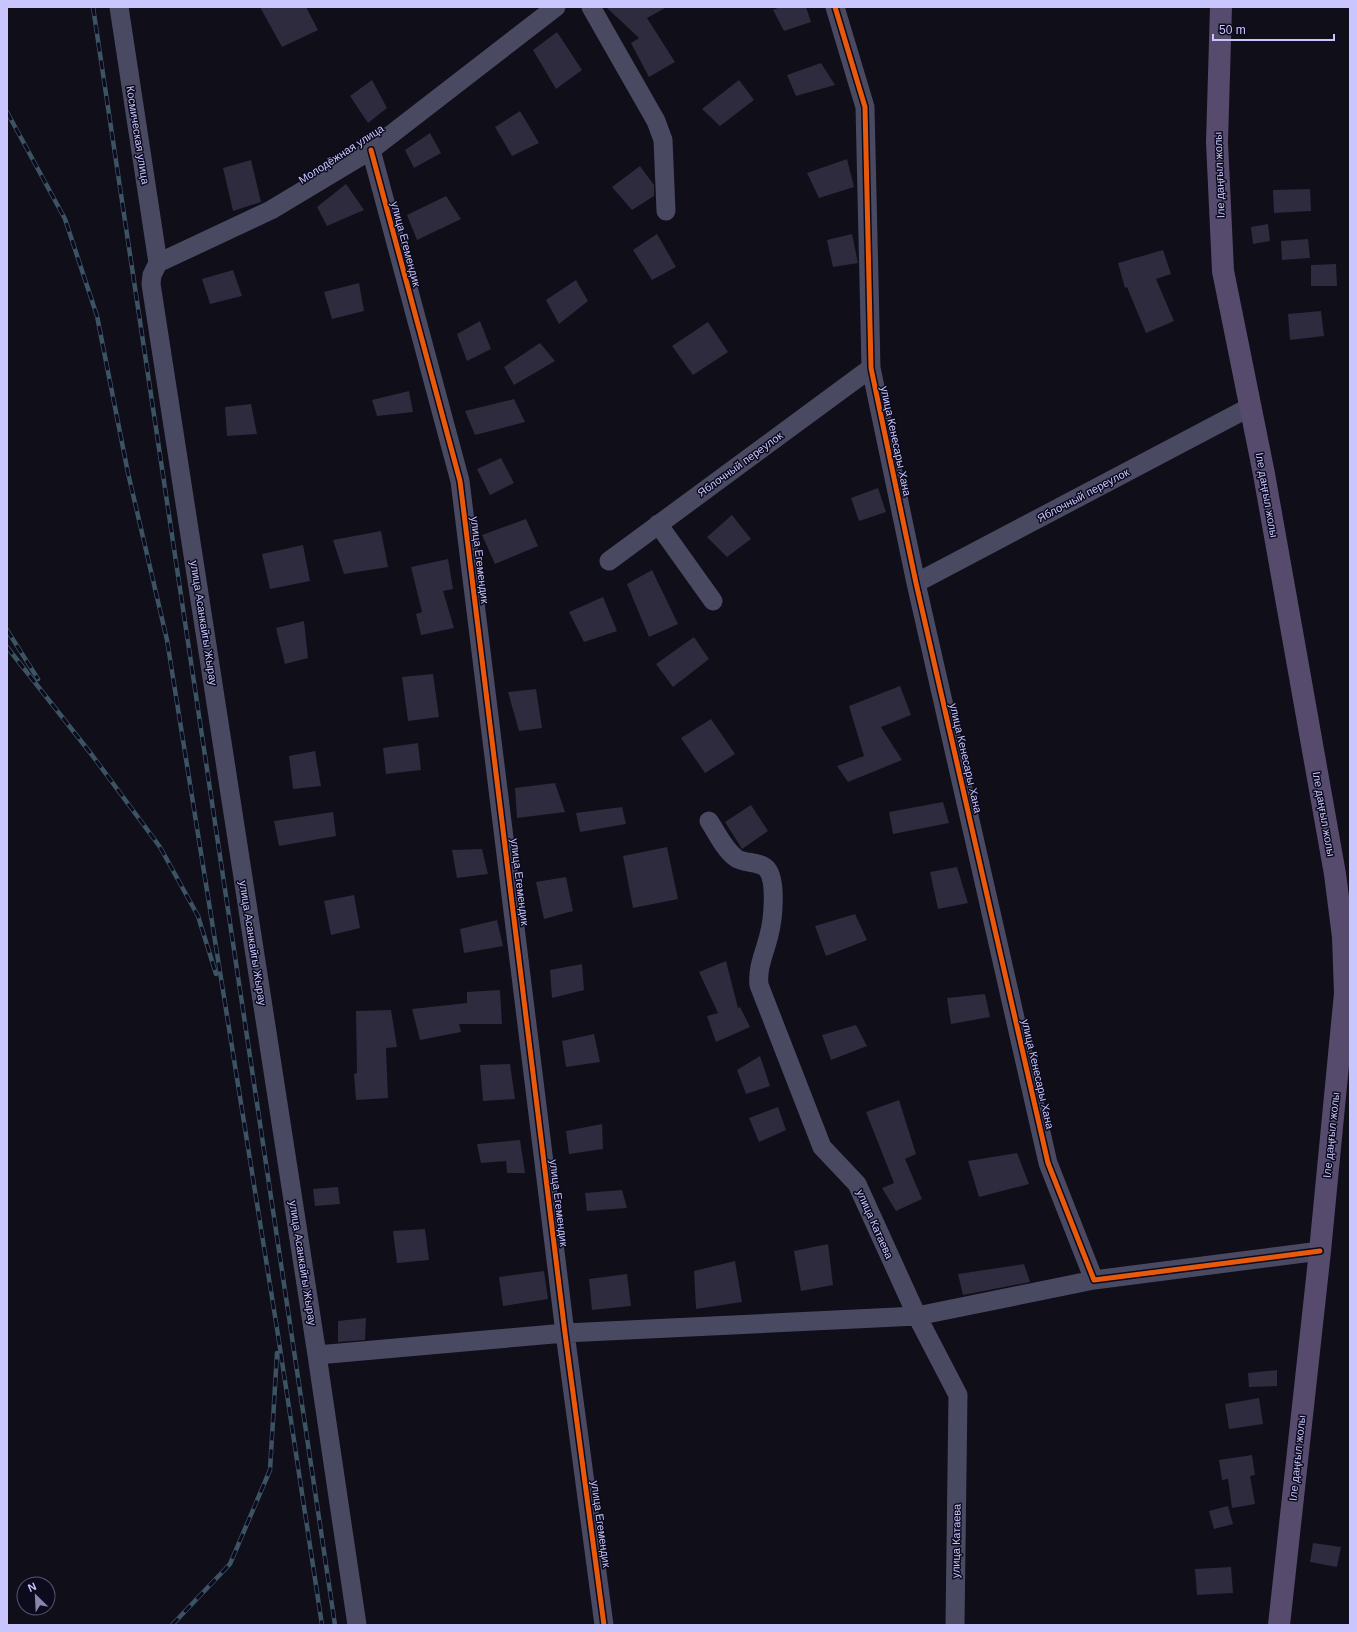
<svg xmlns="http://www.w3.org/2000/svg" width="1357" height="1632" font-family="Arial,sans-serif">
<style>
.building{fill:#2d2b3d}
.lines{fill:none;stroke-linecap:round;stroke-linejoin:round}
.minor{stroke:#494962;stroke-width:19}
.primary{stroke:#564b6d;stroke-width:22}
.rail-casing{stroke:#3b5362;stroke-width:4.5}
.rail{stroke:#0c0a1d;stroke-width:3;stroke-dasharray:9;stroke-linecap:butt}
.cycleway-casing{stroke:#0c0a1d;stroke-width:8}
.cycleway{stroke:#e8590c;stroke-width:5}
.labels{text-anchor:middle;stroke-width:3;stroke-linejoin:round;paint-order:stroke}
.street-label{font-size:11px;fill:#c9c6ff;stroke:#0c0a1d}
</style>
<rect width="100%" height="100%" fill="#100e19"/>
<path class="building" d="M260 7H306L318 30 282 47Z
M606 7H667L647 18 675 62 649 77 631 43 639 38Z
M780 7H806L811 22 784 31 773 10Z
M557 32 582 70 556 89 533 50Z
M821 63 835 85 796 96 787 75Z
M372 80 387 108 368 123 350 96Z
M739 80 754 100 720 126 702 109Z
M520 111 539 143 512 156 495 127Z
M430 133 441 153 414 168 405 150Z
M847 159 854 187 819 198 807 173Z
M251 160 261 202 233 211 223 168Z
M640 166 654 185V196L632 210 612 187Z
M346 184 364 210 327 226 317 207Z
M1310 189 1311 211 1274 213 1273 190Z
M446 196 461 219 417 240 407 215Z
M1268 224 1270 241 1253 244 1251 227Z
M657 234 676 267 652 280 633 250Z
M852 234 858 263 833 267 827 240Z
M1308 239 1310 258 1282 260 1281 241Z
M1163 250 1171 274 1156 279 1174 321 1146 333 1127 287 1125 288 1118 263Z
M1336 264 1337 286H1311V265Z
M233 270 242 296 210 304 202 279Z
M576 280 588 301 559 324 546 300Z
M359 283 364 311 332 319 324 292Z
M1321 311 1324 336 1290 340 1288 314Z
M480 321 491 349 467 361 457 334Z
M708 322 728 352 693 375 672 346Z
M540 343 555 361 514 385 504 367Z
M409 391 413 412 377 416 372 400Z
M514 399 525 422 475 435 465 411Z
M251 404 257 434 227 436 225 407Z
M501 458 514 483 490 495 477 469Z
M878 488 886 512 859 521 851 498Z
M732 515 751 539 727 557 707 537Z
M526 519 538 546 495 564 482 535Z
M381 531 388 567 344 574 333 540Z
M303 545 310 581 270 589 262 554Z
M448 559 453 589 443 591 454 628 421 635 416 614 422 612 411 567Z
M652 570 678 624 649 637 627 584Z
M603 597 617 631 584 642 569 612Z
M304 621 308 658 285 664 276 628Z
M694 637 709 659 673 687 656 664Z
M433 674 439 717 408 721 402 677Z
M900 686 911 715 881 727 902 760 848 782 837 766 864 756 849 706Z
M536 689 542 728 519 731 508 692Z
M711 719 735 754 705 773 681 738Z
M418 743 421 770 386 774 383 748Z
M315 751 321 786 293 789 289 756Z
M555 783 565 812 517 818 515 788Z
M943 802 949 823 893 834 889 812Z
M751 805 768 831 742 849 725 822Z
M622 807 626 824 580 832 576 813Z
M333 812 336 836 279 846 274 821Z
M667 847 678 899 633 908 623 856Z
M482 849 488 874 457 878 452 850Z
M957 867 968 903 938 909 930 872Z
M566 877 573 911 544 919 536 882Z
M354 895 360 928 331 935 324 901Z
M855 914 867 940 826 956 815 926Z
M497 920 503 946 464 953 460 929Z
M726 961 738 1008 740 1007 750 1027 716 1042 707 1016 718 1013 699 972Z
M582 964 584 990 552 998 550 970Z
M500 990 502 1024H459L461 1032 420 1040 412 1009 467 1003V992Z
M985 994 990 1017 951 1024 947 998Z
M391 1010 397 1047 386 1048 388 1098 356 1100 354 1074 357 1073 356 1011Z
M856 1025 867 1046 831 1060 822 1035Z
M594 1034 600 1062 566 1067 562 1041Z
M760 1056 770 1086 746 1094 737 1070Z
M510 1064 515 1099 483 1101 480 1065Z
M899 1100 916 1154 905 1159 922 1199 896 1211 882 1188 894 1183 866 1112Z
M778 1107 786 1130 759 1142 749 1118Z
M602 1124 603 1149 569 1154 566 1131Z
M520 1140 525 1173H507L506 1161 481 1163 477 1144Z
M1017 1153 1029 1184 979 1197 968 1161Z
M338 1187 340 1204 315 1206 313 1189Z
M622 1190 627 1208 587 1211 585 1193Z
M425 1229 429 1260 397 1263 393 1231Z
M828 1244 833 1285 801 1291 794 1251Z
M735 1261 742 1302 696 1309 694 1271Z
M1024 1264 1030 1282 963 1295 958 1274Z
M544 1271 548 1299 503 1306 499 1277Z
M627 1274 631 1306 592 1310 589 1279Z
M366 1318 365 1340 338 1342V1321Z
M1277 1370V1386L1249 1387 1248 1373Z
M1259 1398 1263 1424 1229 1429 1225 1404Z
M1252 1455 1255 1475 1250 1476 1255 1504 1232 1508 1228 1479 1222 1480 1219 1460Z
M1228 1506 1233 1524 1214 1529 1209 1511Z
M1313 1543 1341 1547 1337 1567 1310 1562Z
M1231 1567 1233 1593 1197 1595 1195 1569Z"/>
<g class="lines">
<path class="minor" d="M119 7 158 263
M591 7 656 121 663 140 666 211
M835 7 865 107 871 368 916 583 1048 1163 1094 1280 1320 1251
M371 150 460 481 565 1333 604 1625
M158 263 152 275 151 284 317 1355 357 1625
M158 263 271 210 371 150 556 7
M658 524 713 601
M609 561 871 368
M916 583 1250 407
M709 821C717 833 724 849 736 858 744 864 760 861 767 869 777 881 773 920 769 935 765 952 757 967 759 985L822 1147 857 1184 917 1316 958 1395 955 1625
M317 1355 565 1333 917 1316 1094 1280"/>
<path class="primary" d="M1221 7 1217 142 1223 271 1264 474 1335 874 1343 937 1345 993 1320 1251 1279 1625"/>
<g class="rail-casing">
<path id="rail" d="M93 7 335 1625
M7 112 65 219 97 316 128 473 167 640 278 1335 322 1625
M7 630 38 679
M7 647 92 755 160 847 198 916 216 974
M172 1625 230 1564 270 1470 277 1353"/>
</g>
<use href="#rail" class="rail"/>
<g class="cycleway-casing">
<path id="cycleway" d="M835 7 865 107 871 368 916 583 1048 1163 1094 1280 1320 1251
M371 150 460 481 565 1333 604 1625"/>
</g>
<use href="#cycleway" class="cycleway"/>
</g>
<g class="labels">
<g class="street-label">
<text transform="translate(138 135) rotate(81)" y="4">Космическая улица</text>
<text transform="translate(341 154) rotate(-33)" y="4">Молодёжная улица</text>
<text transform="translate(1219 175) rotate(-92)" y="4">Іле даңғыл жолы</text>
<text transform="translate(406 244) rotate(75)" y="4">улица Егемендик</text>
<text transform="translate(896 441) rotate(78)" y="4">улица Кенесары Хана</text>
<text transform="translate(740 464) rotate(-36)" y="4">Яблочный переулок</text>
<text transform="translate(1083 495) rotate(-28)" y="4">Яблочный переулок</text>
<text transform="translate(1267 495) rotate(80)" y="4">Іле даңғыл жолы</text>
<text transform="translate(480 560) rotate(83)" y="4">улица Егемендик</text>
<text transform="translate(204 623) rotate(81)" y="4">улица Асанкайгы Жырау</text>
<text transform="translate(966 758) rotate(77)" y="4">улица Кенесары Хана</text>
<text transform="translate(1324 814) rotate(80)" y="4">Іле даңғыл жолы</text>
<text transform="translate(520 882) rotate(83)" y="4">улица Егемендик</text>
<text transform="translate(253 943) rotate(81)" y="4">улица Асанкайгы Жырау</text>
<text transform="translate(1038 1074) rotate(77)" y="4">улица Кенесары Хана</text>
<text transform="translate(1331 1135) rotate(-84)" y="4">Іле даңғыл жолы</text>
<text transform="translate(559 1203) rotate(83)" y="4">улица Егемендик</text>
<text transform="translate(875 1224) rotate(66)" y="4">улица Катаева</text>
<text transform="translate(303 1263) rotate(81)" y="4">улица Асанкайгы Жырау</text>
<text transform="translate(1297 1458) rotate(-84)" y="4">Іле даңғыл жолы</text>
<text transform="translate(601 1524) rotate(82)" y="4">улица Егемендик</text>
<text transform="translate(956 1541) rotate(-89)" y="4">улица Катаева</text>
</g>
</g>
<rect width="1357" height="1632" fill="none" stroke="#c9c6ff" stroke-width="16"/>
<g transform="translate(36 1596) rotate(336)"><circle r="19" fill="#0c0a1d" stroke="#585577"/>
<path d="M0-3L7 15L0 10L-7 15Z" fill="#8886ae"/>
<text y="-6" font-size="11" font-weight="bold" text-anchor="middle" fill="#c9c6ff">N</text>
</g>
<path d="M1213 34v6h121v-6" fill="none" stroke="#c9c6ff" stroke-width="2"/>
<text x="1219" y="34" font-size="12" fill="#c9c6ff" stroke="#0c0a1d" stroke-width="3" paint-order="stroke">50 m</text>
</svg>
